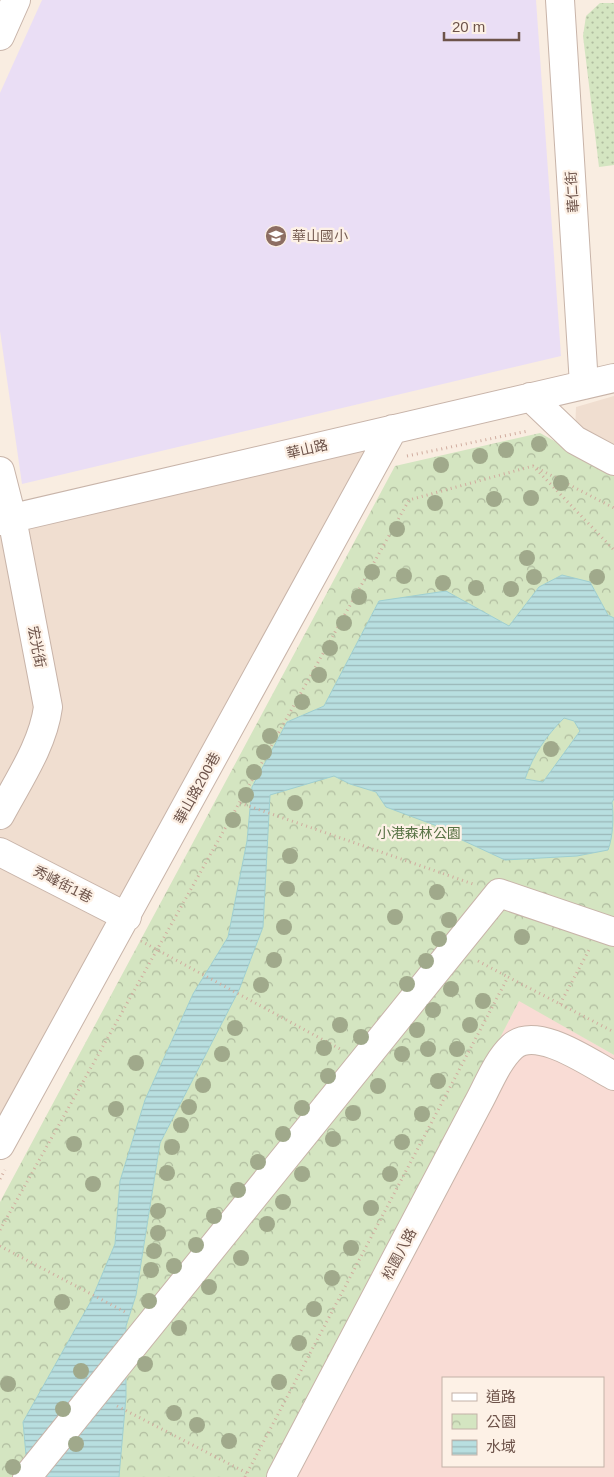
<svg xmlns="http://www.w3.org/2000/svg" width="614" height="1477" font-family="Helvetica,'Noto Sans TC',sans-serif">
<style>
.residential{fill:#f0ded0}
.commercial{fill:#f9dcd5;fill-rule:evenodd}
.education{fill:#eadef5}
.grass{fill:url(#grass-dots)}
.park{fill:url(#park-crowns)}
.water{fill:url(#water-rules);stroke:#9fcfd1;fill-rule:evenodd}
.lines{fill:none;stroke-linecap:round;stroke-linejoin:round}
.minor-casing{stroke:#c8b4a9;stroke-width:30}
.path{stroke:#d0ac9f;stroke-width:3;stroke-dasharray:1 4;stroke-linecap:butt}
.minor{stroke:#fff;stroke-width:28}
.tree{fill:#a0a98b}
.labels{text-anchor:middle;stroke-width:4.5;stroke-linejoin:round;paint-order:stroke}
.street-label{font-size:14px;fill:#6d534a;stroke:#fdf1e6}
.education-label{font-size:14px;fill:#785e54;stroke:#fdf1e6;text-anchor:start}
.park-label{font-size:14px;fill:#577244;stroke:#fdf1e6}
</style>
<defs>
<pattern id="grass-dots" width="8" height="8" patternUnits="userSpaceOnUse" patternTransform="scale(1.25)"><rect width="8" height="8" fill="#d4e5c1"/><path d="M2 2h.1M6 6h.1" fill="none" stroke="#b0bc9f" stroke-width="1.8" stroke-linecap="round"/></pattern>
<pattern id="park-crowns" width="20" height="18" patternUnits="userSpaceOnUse" patternTransform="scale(1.25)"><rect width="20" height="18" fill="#d4e5c1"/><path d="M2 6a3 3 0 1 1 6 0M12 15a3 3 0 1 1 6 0" fill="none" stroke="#b0bc9f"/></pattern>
<pattern id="water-rules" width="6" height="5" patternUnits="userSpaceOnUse" patternTransform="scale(1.25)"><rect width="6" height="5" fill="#b8dfe0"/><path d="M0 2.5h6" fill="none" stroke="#9ab7b8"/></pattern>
</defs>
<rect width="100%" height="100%" fill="#f9ede1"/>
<path class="residential" d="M614 396V453L575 432 576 407Z
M393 429 0 1143V471L12 518Z"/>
<path class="commercial" d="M519 1000 614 1055V1477H274ZM443 1378H603V1466H443Z"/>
<path class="education" d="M42 0H536L561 356 22 484 0 331V93Z"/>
<path class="grass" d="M600 3H614V165L599 167 583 36 586 16Z"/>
<path class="park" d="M540 433 614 474V1055L519 1001 274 1477H0V1202L395 466Z"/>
<path class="water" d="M562 575 590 582 608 615 614 618V799L612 802C614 816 613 837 608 850L577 856 505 860 447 833 437 826 386 807 376 792 350 784 334 776 270 795 263 927 239 990 160 1143 136 1295 126 1326V1397L119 1477H28L23 1422 91 1301 115 1244 120 1181 145 1100 193 994 228 937 247 841 252 787 287 722 324 706 379 601 446 591 509 626 539 587ZM564 718 574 721 580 731 543 782 525 779C533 755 546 736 564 718Z"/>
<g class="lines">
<g class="minor-casing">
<path id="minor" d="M560 0 584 385
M0 36 16 0
M530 397 575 440 614 461
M0 471 12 518 48 707C43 745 18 781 0 815
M0 521 614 378
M0 852 127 917
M0 1145 393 429
M27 1477 499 893 614 932
M281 1477 476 1107C487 1088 496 1062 512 1047 536 1024 591 1064 614 1076"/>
</g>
<path class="path" d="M407 456 528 431
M536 469 614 550
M240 803 473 884
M141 941 340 1049
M478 961 508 977
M560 1004 589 950
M0 1179 5 1170
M0 1230 409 500 533 466 614 508
M0 1246 127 1313
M117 1406 247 1473
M245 1477 508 977 614 1032"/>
<use href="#minor" class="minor"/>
</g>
<g class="tree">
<circle cx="539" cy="444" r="8"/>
<circle cx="506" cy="450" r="8"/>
<circle cx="480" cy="456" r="8"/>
<circle cx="441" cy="465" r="8"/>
<circle cx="561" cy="483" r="8"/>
<circle cx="531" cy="498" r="8"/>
<circle cx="494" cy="499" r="8"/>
<circle cx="435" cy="503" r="8"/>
<circle cx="397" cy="529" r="8"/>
<circle cx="527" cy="558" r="8"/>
<circle cx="372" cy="572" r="8"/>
<circle cx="404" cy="576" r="8"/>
<circle cx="534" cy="577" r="8"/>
<circle cx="597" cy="577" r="8"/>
<circle cx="443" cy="583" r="8"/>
<circle cx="476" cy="588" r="8"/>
<circle cx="511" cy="589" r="8"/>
<circle cx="359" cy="597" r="8"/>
<circle cx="344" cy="623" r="8"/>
<circle cx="330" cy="648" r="8"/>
<circle cx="319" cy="675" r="8"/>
<circle cx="302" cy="702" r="8"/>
<circle cx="270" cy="736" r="8"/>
<circle cx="551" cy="749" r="8"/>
<circle cx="264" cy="752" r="8"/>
<circle cx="254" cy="772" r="8"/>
<circle cx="246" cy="795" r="8"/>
<circle cx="295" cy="803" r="8"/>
<circle cx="233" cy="820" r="8"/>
<circle cx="290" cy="856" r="8"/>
<circle cx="287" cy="889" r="8"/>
<circle cx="437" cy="892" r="8"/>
<circle cx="395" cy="917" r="8"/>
<circle cx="449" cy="920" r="8"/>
<circle cx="284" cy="927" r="8"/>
<circle cx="522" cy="937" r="8"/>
<circle cx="439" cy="939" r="8"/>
<circle cx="274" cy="960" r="8"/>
<circle cx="426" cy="961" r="8"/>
<circle cx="407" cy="984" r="8"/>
<circle cx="261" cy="985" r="8"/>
<circle cx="451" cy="989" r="8"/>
<circle cx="483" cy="1001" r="8"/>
<circle cx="433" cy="1010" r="8"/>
<circle cx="340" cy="1025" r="8"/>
<circle cx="470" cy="1025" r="8"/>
<circle cx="235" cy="1028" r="8"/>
<circle cx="417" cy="1030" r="8"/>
<circle cx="361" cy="1037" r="8"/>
<circle cx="324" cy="1048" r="8"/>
<circle cx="428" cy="1049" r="8"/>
<circle cx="457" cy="1049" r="8"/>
<circle cx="222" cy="1054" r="8"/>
<circle cx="402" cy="1054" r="8"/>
<circle cx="136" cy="1063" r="8"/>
<circle cx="328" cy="1076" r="8"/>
<circle cx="438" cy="1081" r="8"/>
<circle cx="203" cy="1085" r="8"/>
<circle cx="378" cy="1086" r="8"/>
<circle cx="189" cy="1107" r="8"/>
<circle cx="302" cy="1108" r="8"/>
<circle cx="116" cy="1109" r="8"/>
<circle cx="353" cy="1113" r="8"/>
<circle cx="422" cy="1114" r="8"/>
<circle cx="181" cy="1125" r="8"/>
<circle cx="283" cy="1134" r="8"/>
<circle cx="333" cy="1139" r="8"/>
<circle cx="402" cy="1142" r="8"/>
<circle cx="74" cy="1144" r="8"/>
<circle cx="172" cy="1147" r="8"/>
<circle cx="258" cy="1162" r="8"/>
<circle cx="167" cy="1173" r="8"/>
<circle cx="302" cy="1174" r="8"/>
<circle cx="390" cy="1174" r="8"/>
<circle cx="93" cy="1184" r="8"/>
<circle cx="238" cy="1190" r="8"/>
<circle cx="283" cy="1202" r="8"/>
<circle cx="371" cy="1208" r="8"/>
<circle cx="158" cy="1211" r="8"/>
<circle cx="214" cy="1216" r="8"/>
<circle cx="267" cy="1224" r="8"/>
<circle cx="158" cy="1233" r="8"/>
<circle cx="196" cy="1245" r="8"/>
<circle cx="351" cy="1248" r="8"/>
<circle cx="154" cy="1251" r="8"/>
<circle cx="241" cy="1258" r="8"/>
<circle cx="174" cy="1266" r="8"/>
<circle cx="151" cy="1270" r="8"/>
<circle cx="332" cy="1278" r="8"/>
<circle cx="209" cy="1287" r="8"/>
<circle cx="149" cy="1301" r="8"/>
<circle cx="62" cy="1302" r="8"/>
<circle cx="314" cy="1309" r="8"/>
<circle cx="179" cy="1328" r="8"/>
<circle cx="299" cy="1343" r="8"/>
<circle cx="145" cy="1364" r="8"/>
<circle cx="81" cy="1371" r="8"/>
<circle cx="279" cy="1382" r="8"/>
<circle cx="8" cy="1384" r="8"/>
<circle cx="63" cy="1409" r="8"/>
<circle cx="174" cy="1413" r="8"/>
<circle cx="197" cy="1425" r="8"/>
<circle cx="229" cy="1441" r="8"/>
<circle cx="76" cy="1444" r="8"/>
<circle cx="13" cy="1467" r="8"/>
</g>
<defs>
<g id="school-disc" transform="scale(1.125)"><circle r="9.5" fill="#8d6e63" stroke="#fdf1e6"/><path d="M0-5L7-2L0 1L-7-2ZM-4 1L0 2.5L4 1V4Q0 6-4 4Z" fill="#fff"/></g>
</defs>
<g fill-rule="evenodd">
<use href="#school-disc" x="276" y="236"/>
</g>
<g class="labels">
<g class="street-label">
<text transform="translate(572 192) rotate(-94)" y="5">華仁街</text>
<text transform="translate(307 449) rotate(-13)" y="5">華山路</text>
<text transform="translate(37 647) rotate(79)" y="5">宏光街</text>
<text transform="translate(197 788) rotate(-61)" y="5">華山路200巷</text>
<text transform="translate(63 884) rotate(27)" y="5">秀峰街1巷</text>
<text transform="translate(399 1254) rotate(-62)" y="5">松園八路</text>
</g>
<g class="education-label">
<text x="292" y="241">華山國小</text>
</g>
<g class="park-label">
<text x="419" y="838">小港森林公園</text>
</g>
</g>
<rect x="442" y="1377" width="162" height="90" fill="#fdf1e6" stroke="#c3b2a8"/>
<rect x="452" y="1393" width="25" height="8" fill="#ffffff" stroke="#c3b2a8"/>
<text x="486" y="1402" font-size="15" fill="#6d534a">道路</text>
<rect x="452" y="1414" width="25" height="15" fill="url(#park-crowns)" stroke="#c3b2a8"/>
<text x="486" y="1427" font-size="15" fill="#6d534a">公園</text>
<rect x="452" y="1440" width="25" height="15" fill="url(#water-rules)" stroke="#c3b2a8"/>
<text x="486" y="1452" font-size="15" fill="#6d534a">水域</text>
<path d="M444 32v8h75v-8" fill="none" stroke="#6d534a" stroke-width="2.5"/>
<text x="452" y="32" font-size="15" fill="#6d534a" stroke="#fdf1e6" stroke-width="4" paint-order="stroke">20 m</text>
</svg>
